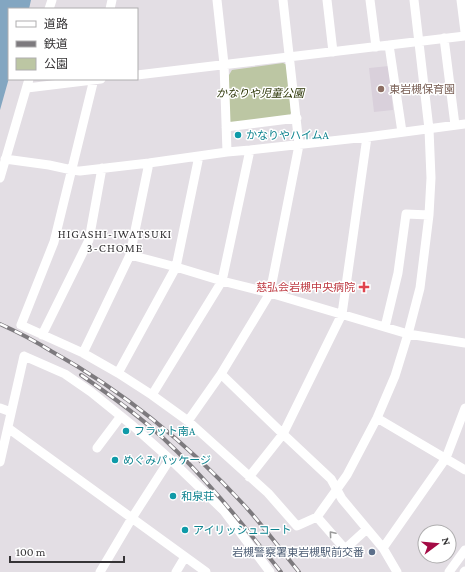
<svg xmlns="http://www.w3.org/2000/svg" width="465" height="572" font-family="'Crimson Pro','Noto Sans JP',serif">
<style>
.built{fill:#d9d0db}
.green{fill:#bcc6a3}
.water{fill:#83a6c1}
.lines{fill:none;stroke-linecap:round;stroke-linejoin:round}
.minor{stroke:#fff;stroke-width:9}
.rail-casing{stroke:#7d7a7e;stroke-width:4}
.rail{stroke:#fff;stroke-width:2.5;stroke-dasharray:8;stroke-linecap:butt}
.oneway{stroke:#9a9a9a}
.education-dot{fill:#8d6e63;stroke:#fff;stroke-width:1.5}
.culture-dot{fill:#0f9aa8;stroke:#fff;stroke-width:1.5}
.health-dot{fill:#e0444e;stroke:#fff;stroke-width:1.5}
.service-dot{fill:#5c6f8a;stroke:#fff;stroke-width:1.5}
.labels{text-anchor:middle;stroke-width:3;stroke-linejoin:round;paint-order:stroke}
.education-label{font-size:11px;fill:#785e54;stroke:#fff;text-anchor:start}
.park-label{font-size:11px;font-style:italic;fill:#2b3505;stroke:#fff}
.culture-label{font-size:11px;fill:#0d838f;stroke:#fff;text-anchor:start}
.health-label{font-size:11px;fill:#be3a42;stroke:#fff;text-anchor:end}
.service-label{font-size:11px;fill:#4e5e75;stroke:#fff;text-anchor:end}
.neighbourhood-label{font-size:12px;letter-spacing:1px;fill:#363436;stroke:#fff}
</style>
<rect width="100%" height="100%" fill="#e3dee4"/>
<path class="built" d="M389 66 393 110 374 112 369 68Z"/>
<path class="green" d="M283 63 287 65 291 113 289 116 229 123V75L232 70Z"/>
<path class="water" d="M0 0H31L29 9H9V78L0 110Z"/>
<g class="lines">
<path class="minor" d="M217 0 224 64 227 152
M327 0 333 52
M370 0 376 47
M461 0 465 32
M49 9 52 0
M110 9 112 0
M444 38 455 125
M389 45 402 132
M137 75C246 61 356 50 465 36
M94 79 54 242 21 325 83 353 118 373 152 395 188 421 268 493 297 526 317 517 347 475 377 418 395 376 408 334 420 288 429 215 431 178 429 129 414 0
M27 88 101 79
M226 127 297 118
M5 159 49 165 72 170 80 171 149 163 227 152 250 150 367 137 465 124
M0 178 29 79
M130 255 176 267 222 281 270 293 408 334 465 343
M385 327 398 273 406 214 429 215
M42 335 89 240 102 168
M83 353 130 255 149 163
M118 373 176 267 199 156
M221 374 283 434 331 479 342 499 383 548 397 572
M152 395 222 281 250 150
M0 408 11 412
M377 418 465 470
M188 421 221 374 270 293 299 145 283 0
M8 428 206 572
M97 448 121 416
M170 459 224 511 270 572
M0 462 24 356 65 374 91 392 133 426 170 459 132 518 100 572
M249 477 283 434 342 314 367 137
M317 517 345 549 367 529
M383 548 446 458 465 408
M176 572 185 557
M449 572 465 550
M464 572 465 571"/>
<g class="rail-casing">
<path id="rail" d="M0 324C18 332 35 341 51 351 123 391 189 445 245 506 264 527 281 550 299 572
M81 375C110 395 138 415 163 438 207 479 244 526 281 572"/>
</g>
<use href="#rail" class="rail"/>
</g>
<defs><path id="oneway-chevron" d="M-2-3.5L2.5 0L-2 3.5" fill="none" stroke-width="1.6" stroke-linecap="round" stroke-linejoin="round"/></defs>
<use class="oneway" href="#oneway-chevron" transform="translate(332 534) rotate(-130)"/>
<circle class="education-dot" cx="381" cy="89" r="4"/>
<g class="culture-dot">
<circle cx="238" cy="135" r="4"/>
<circle cx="126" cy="431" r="4"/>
<circle cx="115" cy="460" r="4"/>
<circle cx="173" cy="496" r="4"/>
<circle cx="185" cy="530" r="4"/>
</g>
<path class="health-dot" d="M362 281h4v4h4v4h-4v4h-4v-4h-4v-4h4z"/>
<circle class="service-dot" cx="372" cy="552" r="4"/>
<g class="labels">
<g class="education-label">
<text x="389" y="93">東岩槻保育園</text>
</g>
<g class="park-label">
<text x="260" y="97">かなりや児童公園</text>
</g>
<g class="culture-label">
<text x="246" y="139">かなりやハイムA</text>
<text x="134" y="435">フラット南A</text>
<text x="123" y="464">めぐみパッケージ</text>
<text x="181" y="500">和泉荘</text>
<text x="193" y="534">アイリッシュコート</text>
</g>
<g class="health-label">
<text x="355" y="291">慈弘会岩槻中央病院</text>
</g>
<g class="service-label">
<text x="364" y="556">岩槻警察署東岩槻駅前交番</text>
</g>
<g class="neighbourhood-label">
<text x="115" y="238">HIGASHI-IWATSUKI<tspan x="115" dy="14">3-CHOME</tspan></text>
</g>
</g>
<rect x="8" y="8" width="130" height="72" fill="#ffffff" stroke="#afaeaf"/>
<rect x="16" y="21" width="20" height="6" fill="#ffffff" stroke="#afaeaf"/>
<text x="44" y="28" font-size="12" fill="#363436">道路</text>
<rect x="16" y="41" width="20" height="6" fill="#7d7a7e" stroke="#afaeaf"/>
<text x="44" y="48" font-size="12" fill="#363436">鉄道</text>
<rect x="16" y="58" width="20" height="12" fill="#bcc6a3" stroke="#afaeaf"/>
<text x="44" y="68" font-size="12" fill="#363436">公園</text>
<g transform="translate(437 544) rotate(74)"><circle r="19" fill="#ffffff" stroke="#afaeaf"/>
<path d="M0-3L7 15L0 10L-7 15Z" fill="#a40b45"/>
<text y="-6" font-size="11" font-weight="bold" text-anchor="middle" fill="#363436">N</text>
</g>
<path d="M10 556v6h114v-6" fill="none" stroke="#363436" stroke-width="2"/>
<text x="16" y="556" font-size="12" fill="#363436" stroke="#ffffff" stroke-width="3" paint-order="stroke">100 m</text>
</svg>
